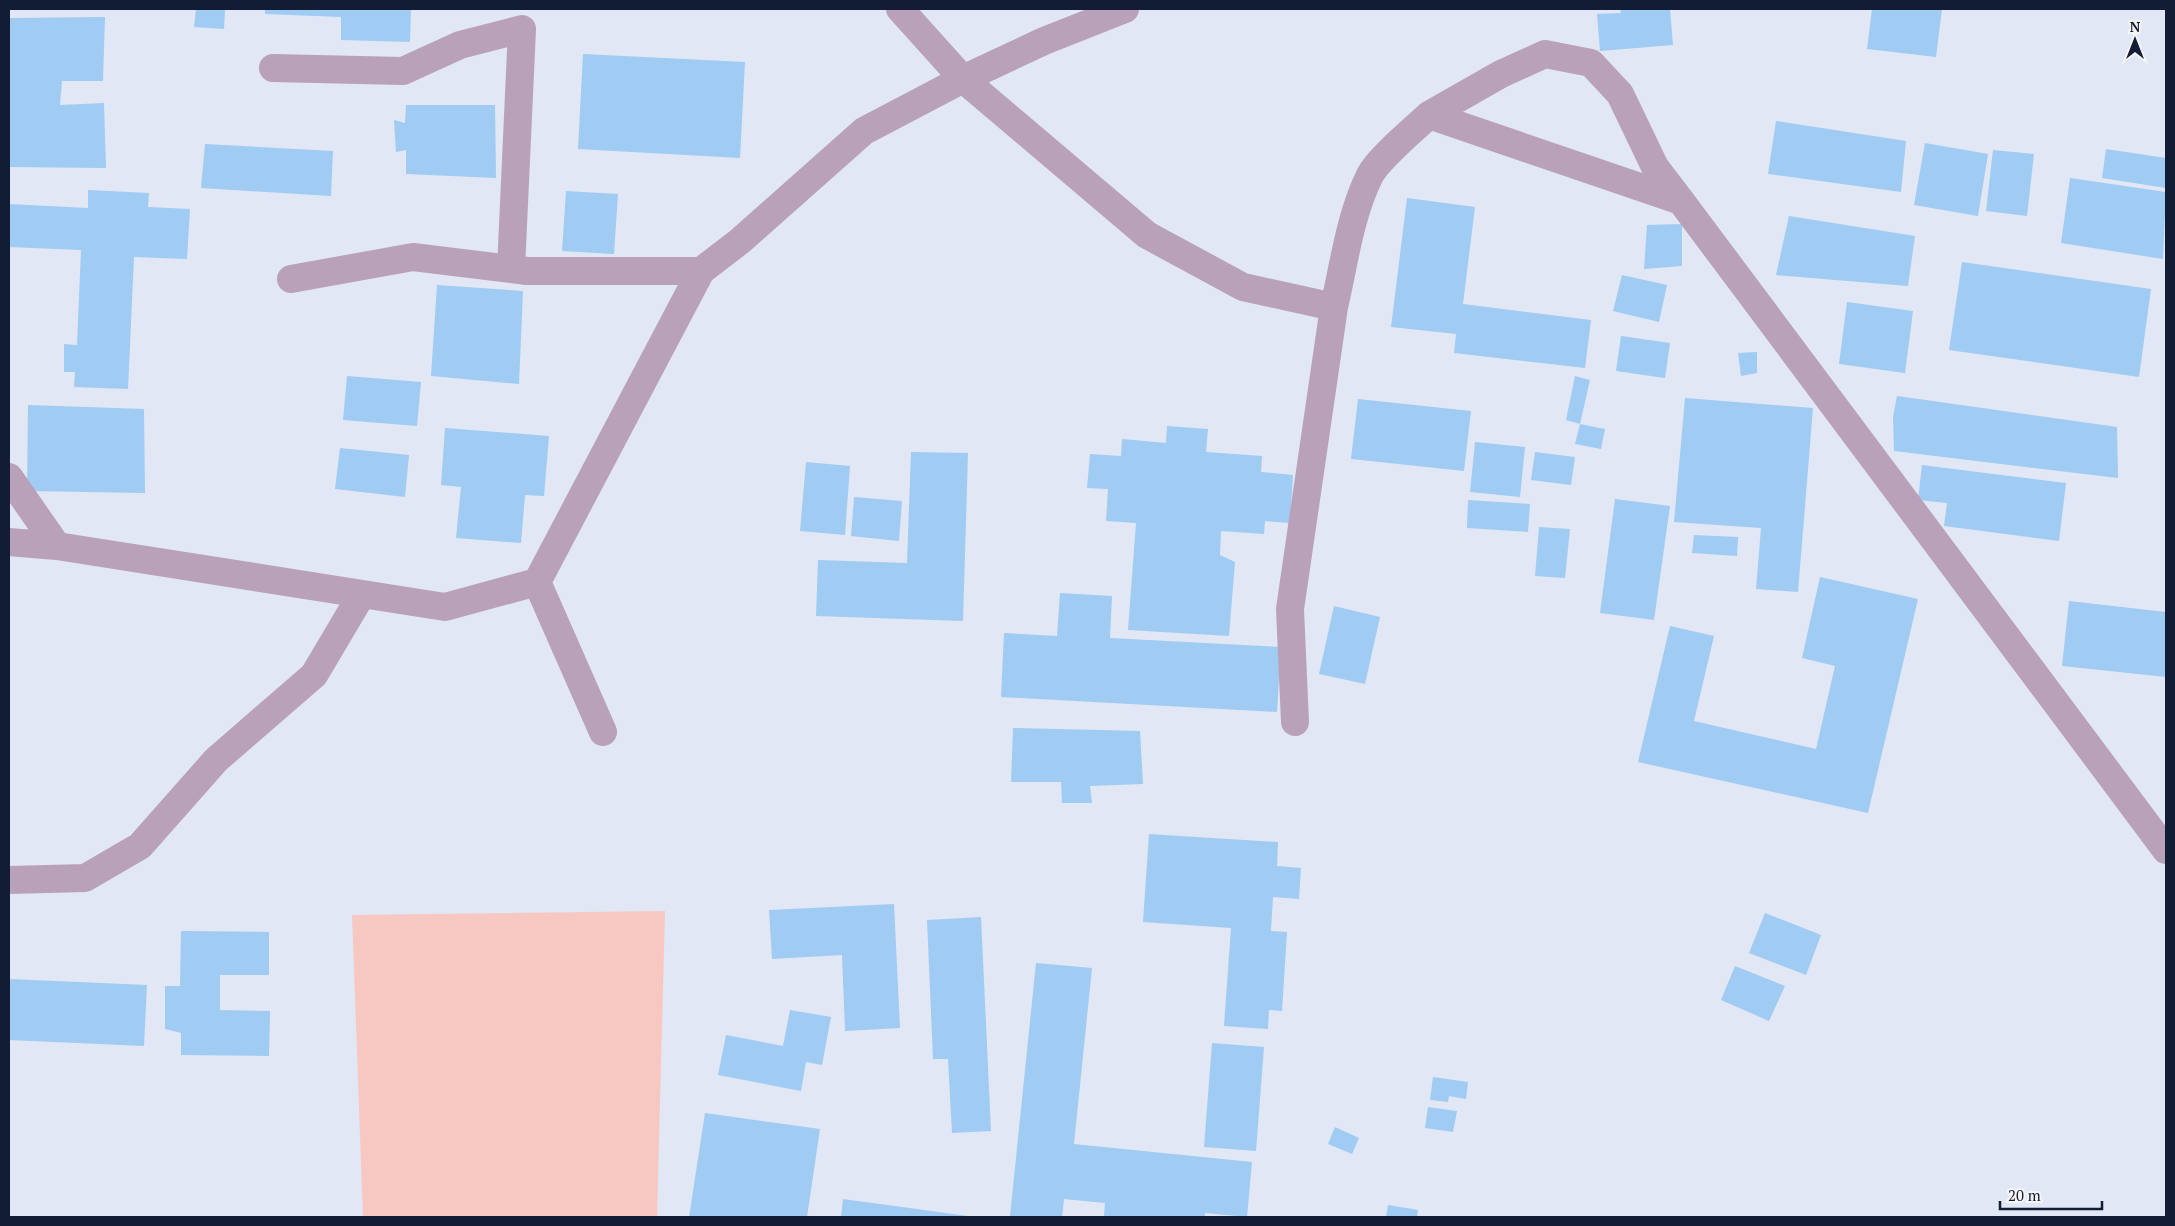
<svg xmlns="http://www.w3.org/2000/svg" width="2175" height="1226" font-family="'PT Serif',serif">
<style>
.green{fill:#f7c8c2}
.building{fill:#a0cbf2}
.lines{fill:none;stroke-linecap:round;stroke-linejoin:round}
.street{stroke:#b9a1b9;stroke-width:28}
</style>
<rect width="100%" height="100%" fill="#e1e7f5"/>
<path class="green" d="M665 911 657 1217H363L352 915Z"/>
<path class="building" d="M196 9H225L224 29 194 27Z
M265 9H411L410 42 341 40V17L265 14Z
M1620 9H1670L1673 45 1600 51 1597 14 1621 13Z
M1872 9H1942L1936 57 1867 49Z
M105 17 103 81H62L60 105 104 103 106 168 9 167V18Z
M583 54 745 62 740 158 578 149Z
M406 105H495L496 178 406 174V150L396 152 394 120 405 123Z
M1776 121 1906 141 1901 192 1768 174Z
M1925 143 1988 154 1978 216 1914 205Z
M205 144 333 151 331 196 201 188Z
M2106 149 2166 158V188L2102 178Z
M1993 150 2034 154 2027 216 1986 211Z
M2070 178 2166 192 2163 259 2061 243Z
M88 190 149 193 148 207 190 209 187 259 134 257 128 389 74 387 75 372H64V344L77 345 81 250 9 247V204L88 208Z
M566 191 618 194 614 254 562 251Z
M1407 198 1475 207 1463 304 1591 320 1585 368 1454 353 1456 334 1391 327Z
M1789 216 1915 236 1908 286 1776 275Z
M1682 224V266L1644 269 1647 225Z
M1962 262 2151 289 2139 377 1949 350Z
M1622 275 1667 285 1659 322 1613 311Z
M437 285 523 291 519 384 431 376Z
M1847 302 1913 311 1905 373 1839 364Z
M1621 336 1670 343 1665 378 1616 371Z
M1757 352V373L1741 376 1738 353Z
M347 376 421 382 417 426 343 420Z
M1575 376 1590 380 1580 424 1566 420Z
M1897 396 2117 427 2118 478 1894 451 1893 417Z
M1685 398 1813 408 1798 592 1756 589 1761 528 1674 522Z
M1358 399 1471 411 1464 471 1351 459Z
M28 405 144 409 145 493 27 491Z
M1580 424 1605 429 1601 449 1575 444Z
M1167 426 1208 429 1206 452 1262 456 1261 472 1293 475 1290 523 1265 521 1264 534 1221 531 1220 555 1235 562 1229 636 1128 630 1136 523 1106 521 1108 489 1087 488 1090 454 1121 456 1122 439 1166 443Z
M445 428 549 436 544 496 525 495 521 543 456 538 461 487 441 485Z
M1475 442 1525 447 1520 497 1470 492Z
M340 448 409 455 405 497 335 489Z
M911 452 968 453 963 621 816 616 818 560 907 563Z
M1535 452 1575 457 1571 485 1531 480Z
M806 462 850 466 845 535 800 531Z
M1922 465 2066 483 2059 541 1944 526 1947 503 1918 500Z
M854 497 902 501 899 541 851 536Z
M1615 499 1670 506 1654 620 1600 613Z
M1468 500 1530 504 1528 532 1467 528Z
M1539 527 1570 529 1565 578 1535 576Z
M1694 535 1738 537 1737 556 1692 553Z
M1820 577 1918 599 1868 813 1638 762 1670 626 1714 636 1694 721 1816 749 1835 666 1802 658Z
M1060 593 1112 596 1110 638 1281 647 1277 712 1001 697 1004 633 1057 636Z
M2069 601 2166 612V677L2062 666Z
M1334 606 1380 617 1365 684 1319 674Z
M1013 728 1140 731 1143 784 1090 786 1092 803H1062L1061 782H1011Z
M1149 834 1278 842 1277 866 1301 868 1299 899 1273 897 1271 931 1287 932 1282 1011 1269 1010 1268 1029 1224 1026 1231 928 1143 922Z
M894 904 900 1028 845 1031 842 955 772 959 769 910Z
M1765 913 1821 935 1806 975 1749 953Z
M981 917 991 1131 952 1133 948 1059H933L927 920Z
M181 931 269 932V975H220V1010L270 1011 269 1056 181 1055V1033L165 1029V986H180Z
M1036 963 1092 968 1074 1144 1252 1162 1247 1217 1205 1213V1217H1113L1104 1216 1105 1203 1064 1199 1062 1217 1010 1216Z
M1735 966 1785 986 1769 1021 1721 1000Z
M9 979 147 985 144 1046 9 1040Z
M790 1010 831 1017 822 1065 806 1062 801 1091 718 1075 726 1035 783 1046Z
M1212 1043 1264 1047 1256 1151 1204 1147Z
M1433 1077 1468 1082 1466 1099 1449 1096 1448 1102 1430 1100Z
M1428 1107 1457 1111 1453 1132 1425 1128Z
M705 1113 820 1129 807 1217H689Z
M1335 1127 1359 1138 1352 1154 1328 1144Z
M843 1199 968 1216V1217H841Z
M1388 1205 1418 1210 1417 1217H1386Z"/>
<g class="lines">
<path class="street" d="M900 9 963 79 1147 235 1243 287 1334 307C1344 264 1350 215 1370 175 1379 158 1414 129 1429 115
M273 68 403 71 460 45 522 29 511 269
M1681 201 1429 115 1501 74 1545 54 1591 63 1620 94 1655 167 1681 201 2166 850
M291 279 413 257 527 271H701L740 241 864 131 963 79 1044 41 1125 9
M9 477 57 546 445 607 537 582 701 271
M9 542 57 546
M537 582 603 732
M1295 722 1290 609 1334 307
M9 880 85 878 140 846 216 760 314 675 362 594"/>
</g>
<rect width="2175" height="1226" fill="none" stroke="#121c34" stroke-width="20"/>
<g transform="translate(2135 40)" stroke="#f5f5f5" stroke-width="4" paint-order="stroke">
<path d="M0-4L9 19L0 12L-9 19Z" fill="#121c34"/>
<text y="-8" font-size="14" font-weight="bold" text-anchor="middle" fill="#121c34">N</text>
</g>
<path d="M2000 1201v8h102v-8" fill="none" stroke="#121c34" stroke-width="2.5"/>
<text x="2008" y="1201" font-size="15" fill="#121c34" stroke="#f5f5f5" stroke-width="4" paint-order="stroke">20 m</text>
</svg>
